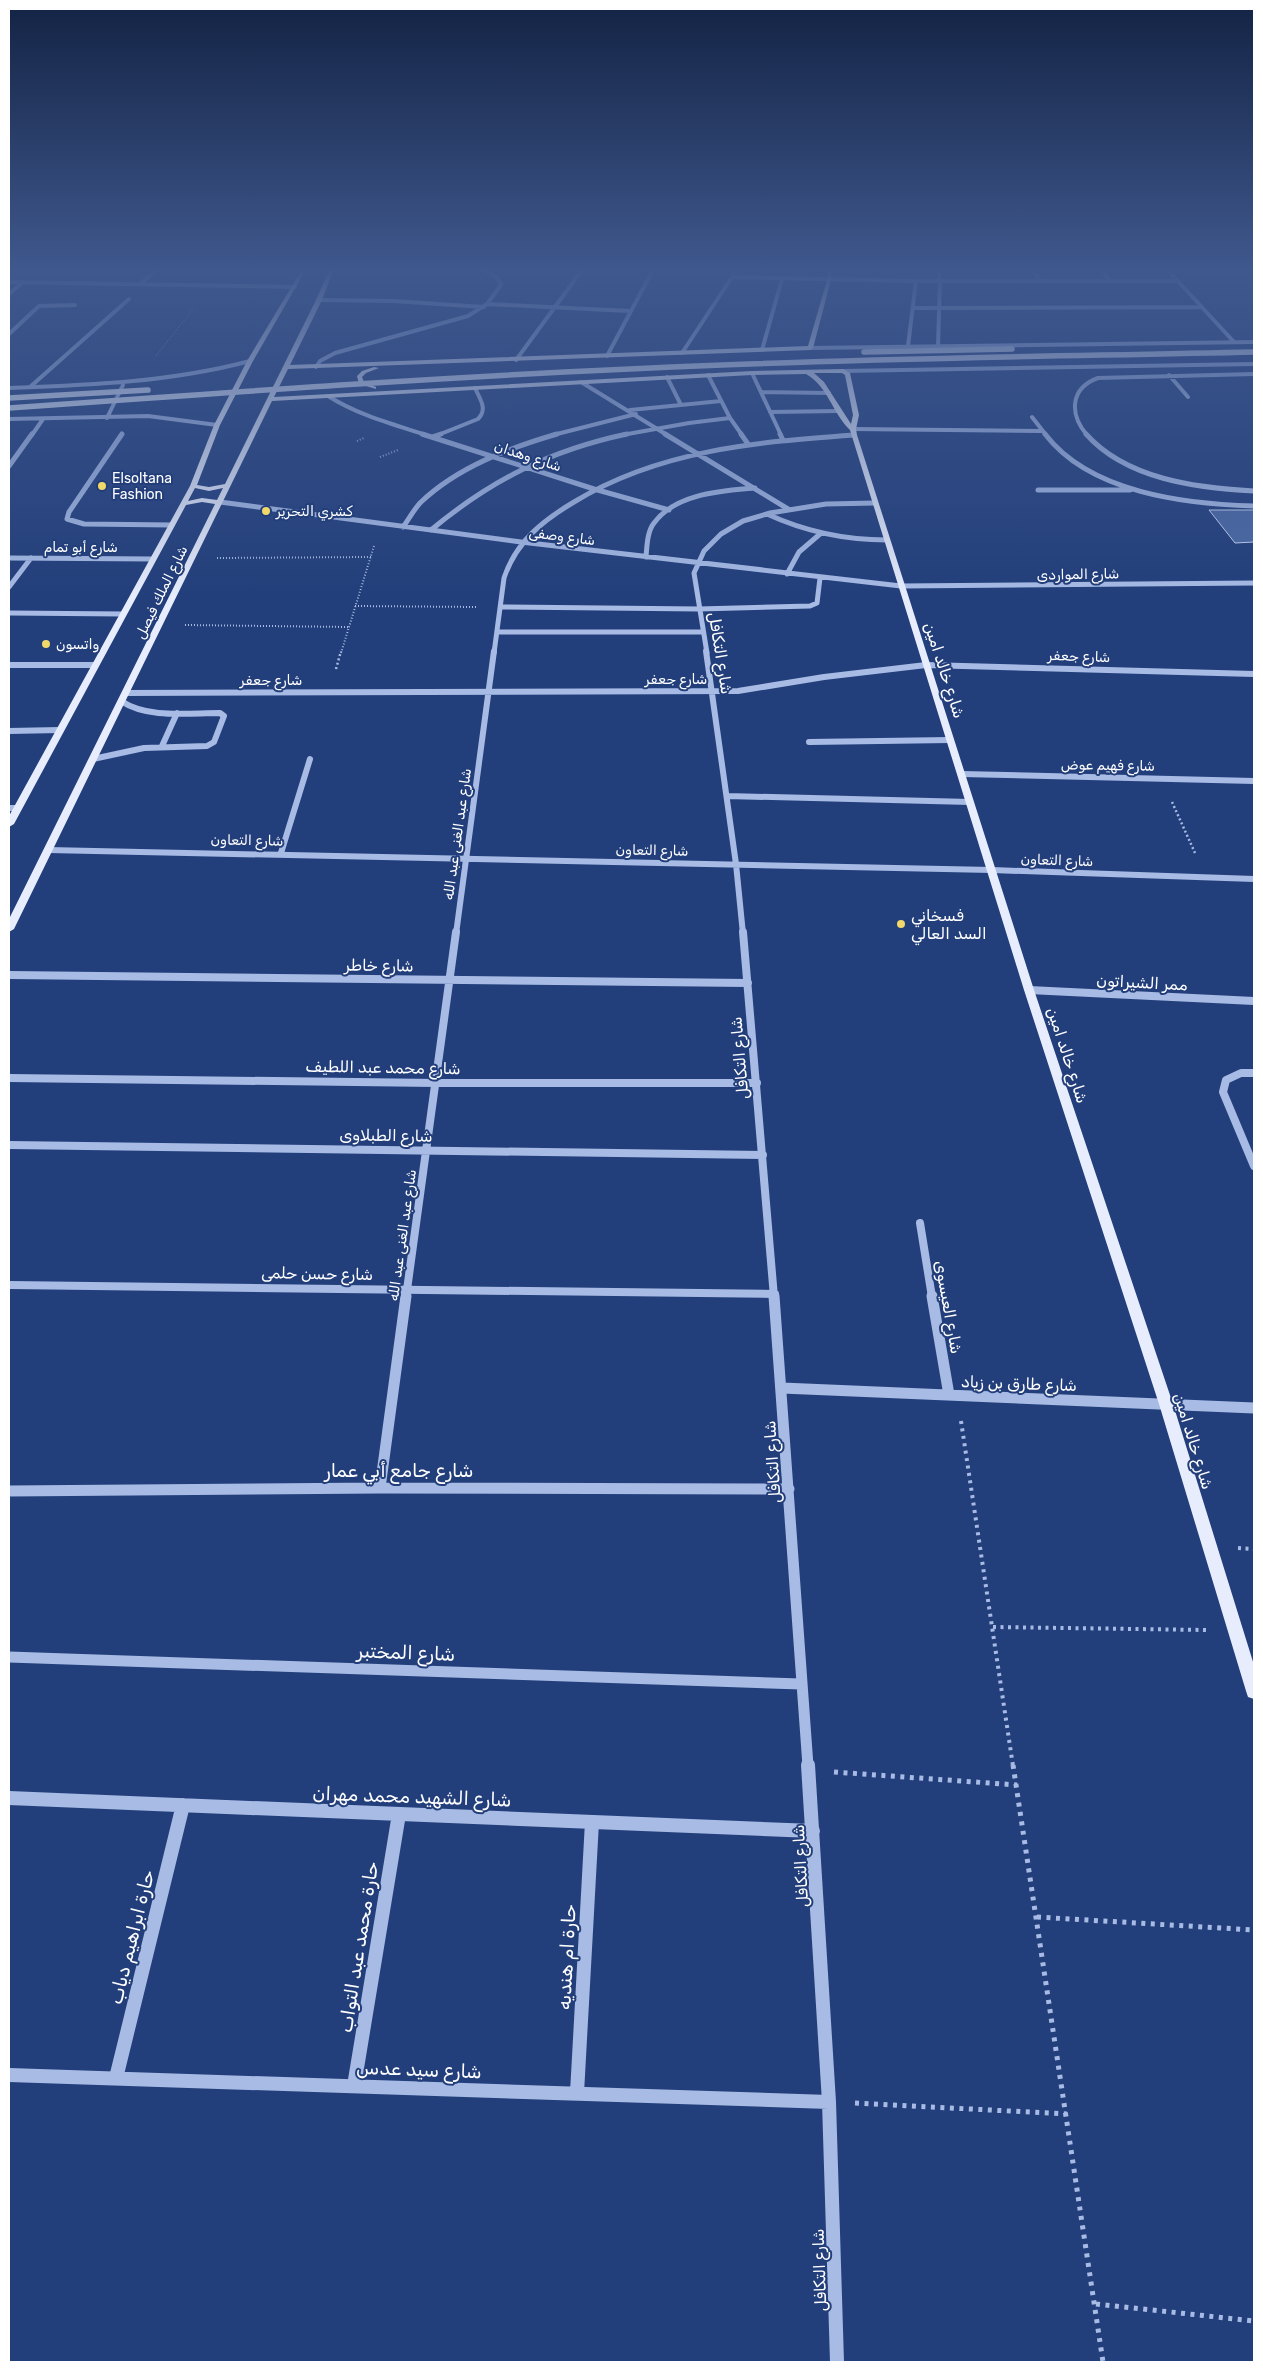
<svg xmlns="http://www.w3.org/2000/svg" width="1263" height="2371" font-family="Rubik,Vazirmatn,sans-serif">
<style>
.building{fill:#4b69a4;stroke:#cad8f4}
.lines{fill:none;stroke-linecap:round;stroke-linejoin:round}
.path-far4{stroke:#a7bbe5;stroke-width:1;stroke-dasharray:1 2;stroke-linecap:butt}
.path-far3{stroke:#a7bbe5;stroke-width:2;stroke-dasharray:1 2;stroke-linecap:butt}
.path-far2{stroke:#a7bbe5;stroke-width:2.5;stroke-dasharray:2 2.5;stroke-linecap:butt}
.path-far1{stroke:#a7bbe5;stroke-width:4;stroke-dasharray:3 4.5;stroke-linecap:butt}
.path{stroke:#a7bbe5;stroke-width:5;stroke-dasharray:4 5.5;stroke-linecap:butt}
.minor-far5{stroke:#a7bbe5;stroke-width:4}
.minor-far4{stroke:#a7bbe5;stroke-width:5}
.minor-far3{stroke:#a7bbe5;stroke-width:6}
.minor-far2{stroke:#a7bbe5;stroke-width:8}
.minor-far1{stroke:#a7bbe5;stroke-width:11}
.minor{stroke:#a7bbe5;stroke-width:14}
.major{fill:#e7edfd;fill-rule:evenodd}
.major-bridge{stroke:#e7edfd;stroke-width:5.5}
.poi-dot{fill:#f0d96a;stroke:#233f7b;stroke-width:2}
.labels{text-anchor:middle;stroke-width:4;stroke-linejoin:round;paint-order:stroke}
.far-street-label{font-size:14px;fill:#fff;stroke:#233f7b}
.far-poi-label{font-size:14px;fill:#fff;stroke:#233f7b;text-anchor:start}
.street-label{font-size:16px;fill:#fff;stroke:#233f7b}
.poi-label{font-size:16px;fill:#fff;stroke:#233f7b;text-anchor:start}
.near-street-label{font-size:19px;fill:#fff;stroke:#233f7b}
</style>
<rect width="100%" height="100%" fill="#233f7b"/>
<path class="building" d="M1209 510H1254V542L1235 543Z"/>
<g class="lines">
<path class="path-far4" d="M156 356 194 308"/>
<path class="path-far3" d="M357 441 364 438
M380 457 398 450
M217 558 371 557
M355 606 478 607
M185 625 349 627
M341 653 374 546"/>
<path class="path-far2" d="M336 669 341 651
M1172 802 1195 853"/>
<path class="path-far1" d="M961 1421 1013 1766
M1238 1548 1254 1549
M993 1627 1207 1630"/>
<path class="path" d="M1013 1765 1103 2362
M834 1772 1017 1785
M1037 1917 1254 1930
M855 2103 1067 2114
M1096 2304 1254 2321"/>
<path class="minor-far5" d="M938 266 940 281 938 346
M1031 266 1040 281
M1098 266 1110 281
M1164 266 1234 342
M732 277 916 281H1178
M9 282 295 287
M140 284 161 266
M9 294 23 282
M319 300 393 301 484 307
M487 304 630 311
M913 308 1202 307
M9 334 39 306 75 305
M908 346 916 281
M810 348 1254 342
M762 350 782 279
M682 353 732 277 736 266
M607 356 655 266
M516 360 585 266
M316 367 320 361 335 353 468 316 487 304 501 285C497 272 480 270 469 266
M843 371 1254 364
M752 373 781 435
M708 375 730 418 742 435
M1169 375 1188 397
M667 377 681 405
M581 382 667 435
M30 387 129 299
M9 388C91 385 171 382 250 361
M761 392 829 393
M328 396C358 415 392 424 426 435
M630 410 721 401
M770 412 838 411
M1032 417 1046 435
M107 418 123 385
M9 419 148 416 217 425
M853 429 1041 431
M32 435 43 419
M438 435 478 419C488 409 480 399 475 388
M553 435 636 414
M622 435 689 423 730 418
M1087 435C1069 414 1070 388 1098 378L1254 374"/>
<path class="minor-far4" d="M122 434 69 512 67 519 84 524 172 525
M422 434 594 489 669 510
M665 434 788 509
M741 434 748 444
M780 434 783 440
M1045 434C1090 493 1185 504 1254 506
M1086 434C1126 479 1196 488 1254 491
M432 437 441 434
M9 466 32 434
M1038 490H1130
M220 502 521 542 901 586 1254 583
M767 514C806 532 844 540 887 540
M403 527C409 519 414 509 421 502 458 467 509 448 557 434
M431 530C491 480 551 450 627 434
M646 557C647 546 647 532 654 523 676 493 722 491 755 488
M9 558 153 559
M787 574 799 552 820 534
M9 587 31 558
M501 607 699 609 810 606 817 603 820 578
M9 613 123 614
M498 632H703
M494 653 504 578C516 542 542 521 574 502 659 450 757 442 854 435
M707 653 694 573 704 551 721 534 743 521 770 513 826 504 875 503"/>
<path class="minor-far3" d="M706 651 736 864 743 934
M9 665H95
M126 693 738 691 824 677 926 665 1254 674
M9 731 60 730
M809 742 950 740
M162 746 177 713
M93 759 144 748 207 746 214 742 224 716 220 713C188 713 148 719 121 701
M961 774 1254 781
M727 796 970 802
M9 808H18
M48 850 992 870 1254 879
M281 853 310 759
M456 934 494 651"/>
<path class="minor-far2" d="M743 932 774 1297
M9 975 748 983
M1029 990 1254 1001
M1254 1073H1241L1226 1080 1223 1092 1254 1166
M9 1078 436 1083H757
M9 1145 763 1155
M920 1223 932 1297
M9 1285 775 1294
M406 1297 456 932"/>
<path class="minor-far1" d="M774 1296 808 1766
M932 1296 949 1395
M782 1388 1254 1408
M380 1488 406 1296
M9 1491 380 1488 789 1489
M9 1657 801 1684"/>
<path class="minor" d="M808 1765 829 2102 837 2362
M9 1798 813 1831
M9 2075 829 2102
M116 2078 183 1805
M354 2086 399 1814
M577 2093 592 1822"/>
<path class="major" d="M304 266H308L253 361 220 425 197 485 209 487 225 484 316 300 331 266H335L322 300 290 365 808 346 827 280 828 266H832L831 280 813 348 810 350 288 369 274 397 752 371 843 369 850 373 859 415 856 429 857 435 1034 990 1173 1404 1254 1665V1699L1248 1697 1246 1691 1159 1404 1024 990 850 430C832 413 828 386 806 374L752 375 272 401 14 929 9 932V919L215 504 202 502 186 505 14 824 9 827V816L190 486 214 425 247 361ZM814 373H842L845 375 853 415 851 424 824 382ZM195 488 209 491 223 488 217 500 202 498 188 501Z
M374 367 379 368 366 373 362 377 364 382 376 387V389L359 384 357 376 362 371Z"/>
<path class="major-bridge" d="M864 352 1012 349
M9 398 148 390
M9 408C246 391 484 374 722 365 899 358 1077 356 1254 352"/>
</g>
<linearGradient id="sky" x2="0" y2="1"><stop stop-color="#132344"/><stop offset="0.45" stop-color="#3f588d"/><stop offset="1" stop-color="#3f588d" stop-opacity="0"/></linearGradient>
<rect width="1263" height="597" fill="url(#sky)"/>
<g class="poi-dot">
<circle cx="102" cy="486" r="5"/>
<circle cx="266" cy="511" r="5"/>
<circle cx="46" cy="644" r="5"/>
<circle cx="901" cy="924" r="5"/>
</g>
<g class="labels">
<g class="far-street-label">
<text transform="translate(528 456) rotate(18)" y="5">شارع وهدان</text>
<text transform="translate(562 536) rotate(7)" y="5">شارع وصفى</text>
<text x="81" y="552">شارع أبو تمام</text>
<text transform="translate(1078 574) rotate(-1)" y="5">شارع المواردى</text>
<text transform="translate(161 592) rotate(-64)" y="5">شارع الملك فيصل</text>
<text transform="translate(1079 656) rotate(2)" y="5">شارع جعفر</text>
<text x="676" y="684">شارع جعفر</text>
<text x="271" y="685">شارع جعفر</text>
<text transform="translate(1108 765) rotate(1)" y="5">شارع فهيم عوض</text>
<text transform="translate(457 834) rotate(-82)" y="5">شارع عبد الغنى عبد الله</text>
<text transform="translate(247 840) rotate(1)" y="5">شارع التعاون</text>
<text transform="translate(652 850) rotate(1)" y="5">شارع التعاون</text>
<text transform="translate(1057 860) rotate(2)" y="5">شارع التعاون</text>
<text transform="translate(402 1235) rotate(-82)" y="5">شارع عبد الغنى عبد الله</text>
</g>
<g class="far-poi-label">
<text x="112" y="483">Elsoltana<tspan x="112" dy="16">Fashion</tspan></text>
<text x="276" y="516">كشري التحرير</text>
<text x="56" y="649">واتسون</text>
</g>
<g class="street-label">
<text transform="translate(721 653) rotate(81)" y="6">شارع التكافل</text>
<text transform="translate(945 670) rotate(72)" y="6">شارع خالد امين</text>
<text transform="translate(379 965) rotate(1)" y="6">شارع خاطر</text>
<text transform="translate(1142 982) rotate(3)" y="6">ممر الشيراتون</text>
<text transform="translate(1068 1055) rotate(72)" y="6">شارع خالد امين</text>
<text transform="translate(739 1058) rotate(-95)" y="6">شارع التكافل</text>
<text transform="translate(383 1067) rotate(1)" y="6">شارع محمد عبد اللطيف</text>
<text transform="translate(386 1135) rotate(1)" y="6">شارع الطبلاوى</text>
<text transform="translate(317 1273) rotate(1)" y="6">شارع حسن حلمى</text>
<text transform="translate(949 1307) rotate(80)" y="6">شارع العيسوى</text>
<text transform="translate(1019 1383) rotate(2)" y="6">شارع طارق بن زياد</text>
<text transform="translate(1194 1441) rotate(73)" y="6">شارع خالد امين</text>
<text transform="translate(772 1462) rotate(-94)" y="6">شارع التكافل</text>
<text transform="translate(800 1866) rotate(-93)" y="6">شارع التكافل</text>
<text transform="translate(819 2270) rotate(-92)" y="6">شارع التكافل</text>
</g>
<g class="poi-label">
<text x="911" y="921">فسخاني<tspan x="911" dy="18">السد العالي</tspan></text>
</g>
<g class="near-street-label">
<text x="399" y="1477">شارع جامع أبي عمار</text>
<text transform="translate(406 1652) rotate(2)" y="7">شارع المختبر</text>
<text transform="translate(412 1796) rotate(2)" y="7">شارع الشهيد محمد مهران</text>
<text transform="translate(131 1937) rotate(-76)" y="7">حارة ابراهيم دياب</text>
<text transform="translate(358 1947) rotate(-81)" y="7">حارة محمد عبد التواب</text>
<text transform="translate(566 1957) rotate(-87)" y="7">حارة ام هنديه</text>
<text transform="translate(419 2069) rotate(2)" y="7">شارع سيد عدس</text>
</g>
</g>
<rect width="1263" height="2371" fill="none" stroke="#ffffff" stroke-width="20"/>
</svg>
